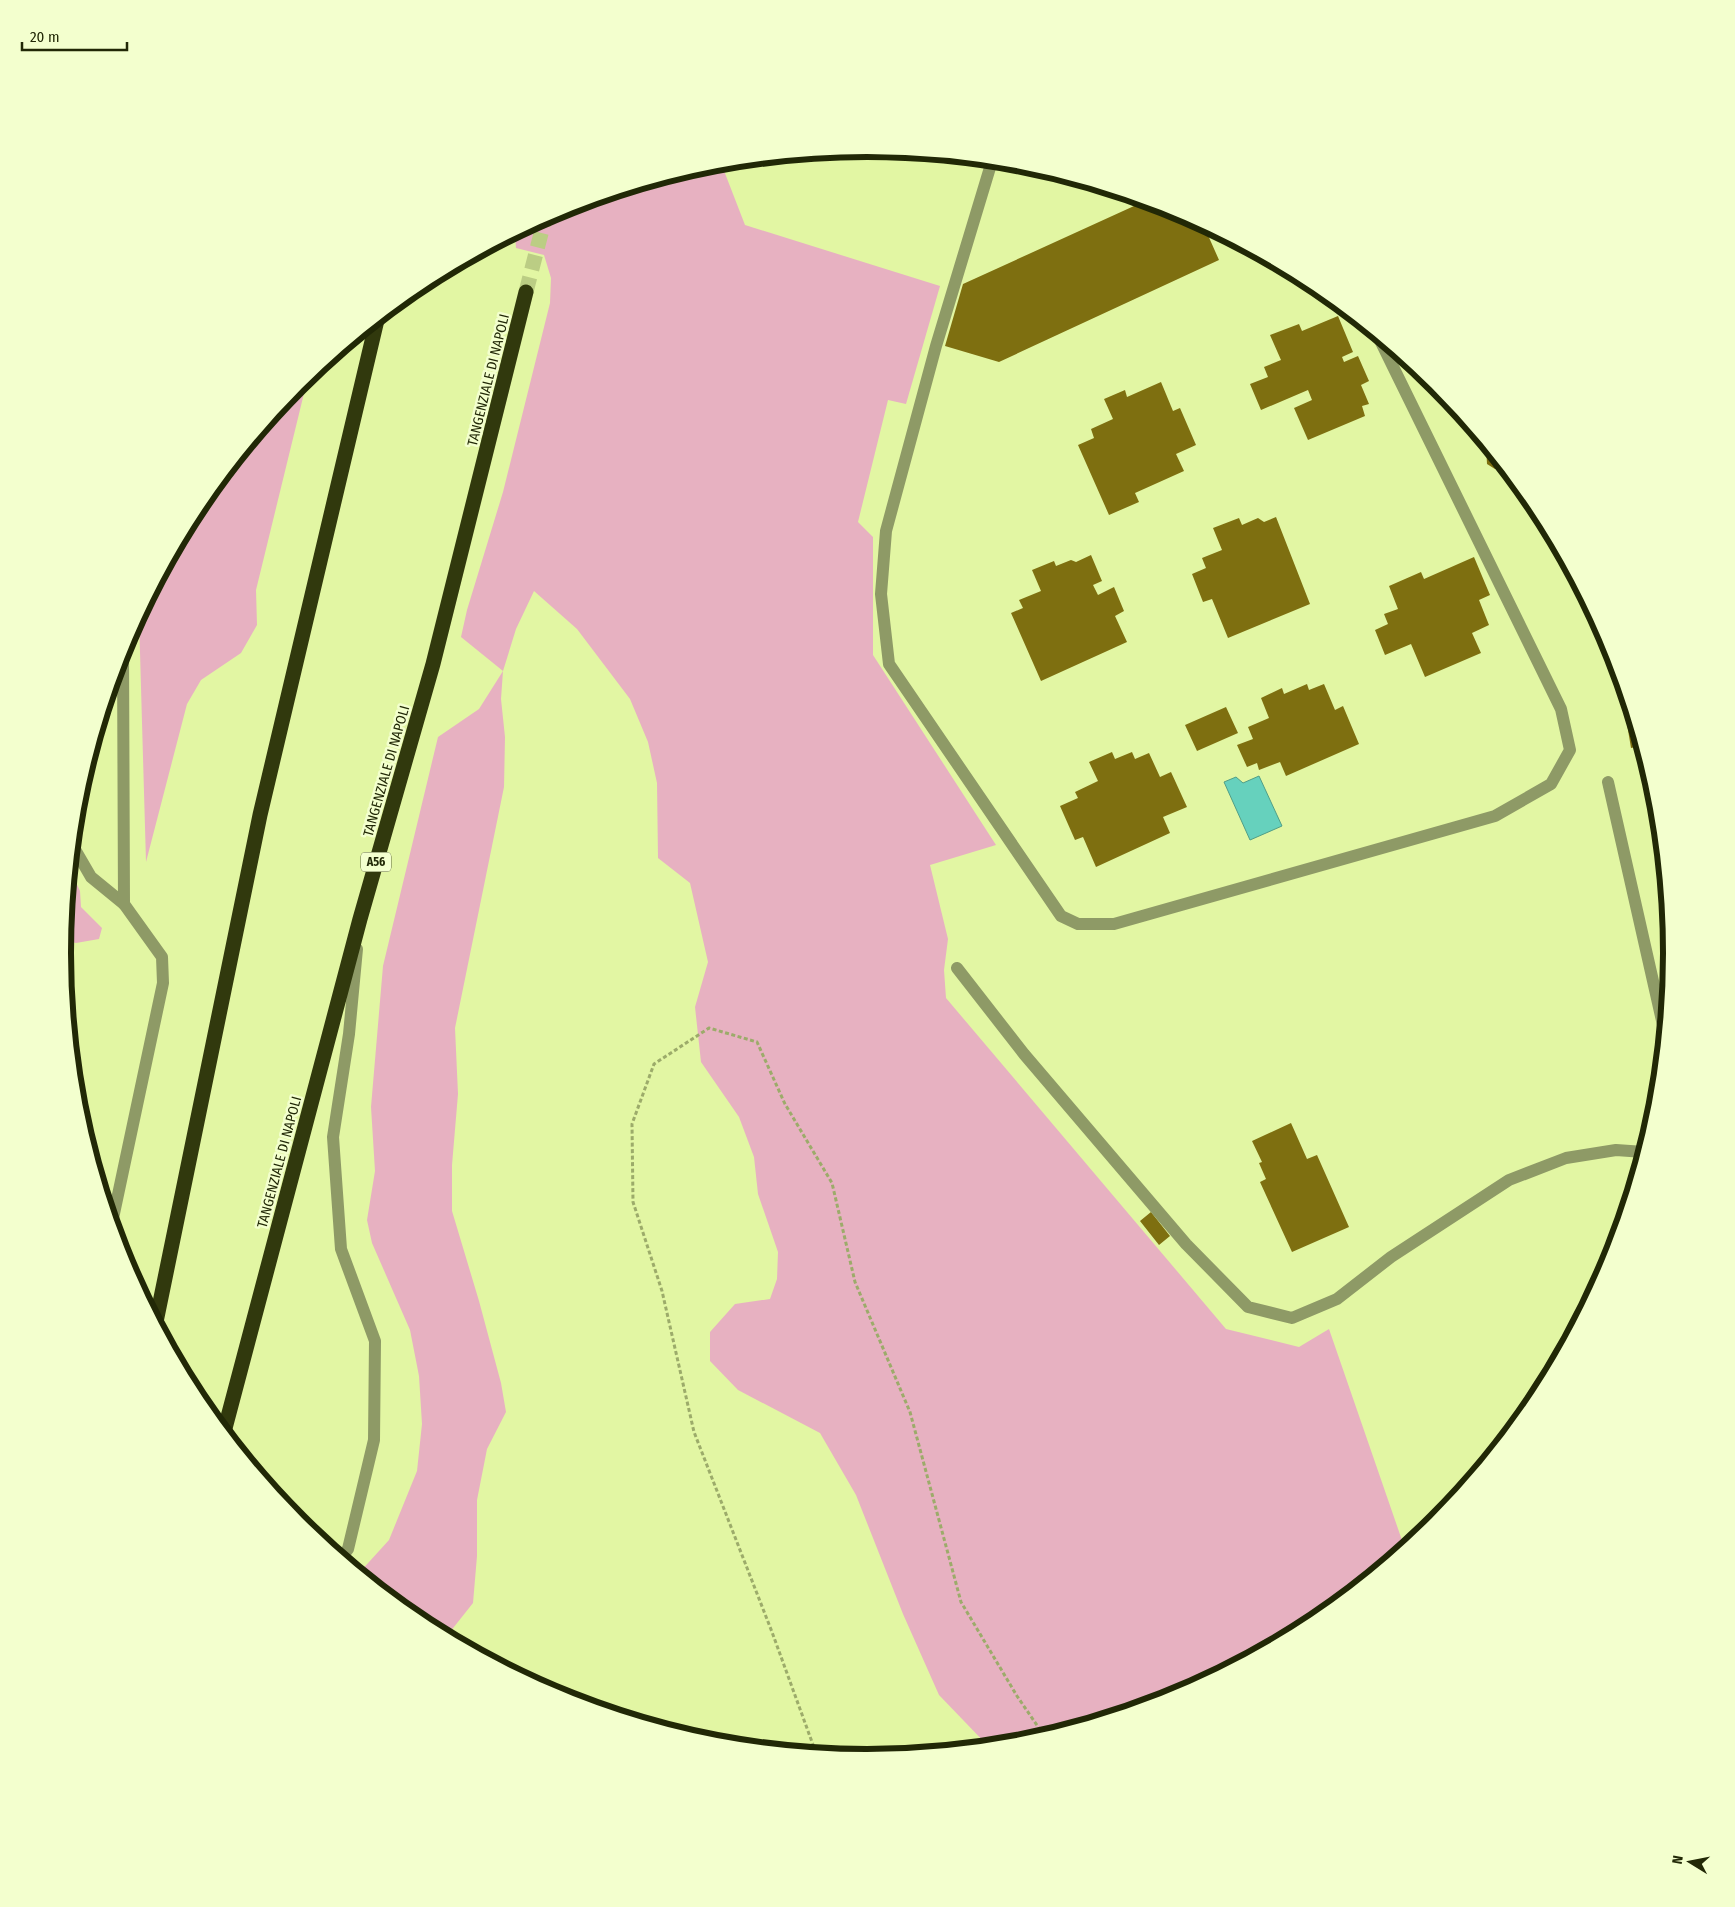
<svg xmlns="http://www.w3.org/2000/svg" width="1735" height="1907" font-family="'Fira Sans Condensed',sans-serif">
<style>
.green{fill:#e7b1c1}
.water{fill:#66d1bd;stroke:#519e86}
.building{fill:#7e6f10}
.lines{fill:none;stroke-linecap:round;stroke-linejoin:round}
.motorway-tunnel{stroke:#bbcd84;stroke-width:15;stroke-dasharray:15 8;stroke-linecap:butt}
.path{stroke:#9cab6a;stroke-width:3;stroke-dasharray:4 2.5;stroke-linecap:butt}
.service{stroke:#8e9a66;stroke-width:12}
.minor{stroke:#8e9a66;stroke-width:12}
.motorway{stroke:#31390d;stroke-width:15}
.labels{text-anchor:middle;stroke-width:5;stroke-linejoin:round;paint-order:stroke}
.shield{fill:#f3ffce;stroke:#606842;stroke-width:1}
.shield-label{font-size:12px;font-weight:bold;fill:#212806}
.street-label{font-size:14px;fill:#212806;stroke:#f3ffce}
.rim{fill:none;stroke:#212806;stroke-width:6}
</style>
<rect width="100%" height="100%" fill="#e2f6a3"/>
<path class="green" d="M721 163 745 225 940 286 906 404 888 400 858 522 873 537V655L996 845 930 865 948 939 944 970 946 998 1226 1329 1299 1347 1329 1329 1405 1549 1314 1623 1175 1697 1024 1743 989 1747 939 1695 903 1614 856 1495 820 1433 738 1390 710 1361V1332L735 1304 770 1299 777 1279 778 1252 758 1194 754 1157 739 1117 701 1062 695 1007 708 962 690 883 658 858 657 783 648 742 630 699 577 629 534 591 516 629 503 671 501 699 505 737 504 787 455 1028 458 1094 452 1165V1211L479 1301 501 1383 506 1412 487 1449 477 1500V1556L473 1603 446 1637 420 1623 359 1573 389 1540 417 1471 422 1424 419 1376 410 1330 372 1243 367 1220 375 1171 371 1107 383 966 438 737 479 709 503 671 461 637 467 610 503 492 550 303 551 278 544 255 516 248 515 233 560 210 711 164Z
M308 377 256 590 257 625 241 653 201 680 187 704 146 862 139 617 198 506 298 384Z
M71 872 80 891 81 907 102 928 99 939 76 943 64 940Z"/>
<path class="water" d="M1259 776 1282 826 1250 840 1224 782 1236 777 1243 783Z"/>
<path class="building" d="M868 149 878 150 876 157 854 150Z
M1145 201 1176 210 1203 224 1219 260 999 362 945 346 963 284Z
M1338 316 1353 352 1342 357 1344 362 1358 356 1369 381 1361 385 1369 404 1362 406 1365 416 1308 440 1294 408 1312 400 1308 390 1261 410 1250 384 1268 377 1264 367 1281 360 1270 335 1299 324 1302 331Z
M1161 382 1173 411 1180 408 1196 445 1176 454 1184 471 1135 493 1139 502 1109 515 1078 445 1094 438 1091 429 1113 419 1104 399 1125 390 1127 397Z
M1486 445 1505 468 1495 469 1487 464Z
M1276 517 1310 604 1228 638 1212 599 1203 602 1192 574 1206 568 1202 558 1222 550 1213 528 1239 518 1242 525 1258 518 1264 522Z
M1091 555 1102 581 1093 585 1098 595 1114 587 1124 611 1115 616 1127 642 1041 681 1011 613 1023 608 1019 600 1041 591 1032 570 1054 561 1056 566 1071 560 1076 562Z
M1474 557 1490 595 1479 600 1489 625 1472 633 1481 653 1425 677 1411 644 1385 655 1375 630 1388 624 1384 614 1398 609 1389 586 1421 572 1424 579Z
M1307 684 1309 690 1324 684 1335 710 1343 706 1359 744 1286 776 1280 762 1259 770 1257 763 1247 767 1237 745 1253 739 1248 727 1269 718 1261 698 1282 688 1284 694Z
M1226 707 1238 733 1197 751 1185 725Z
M1635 723 1641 745 1646 759H1642L1640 746 1631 748 1627 724Z
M1112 752 1115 759 1132 752 1135 759 1149 753 1160 777 1171 772 1187 807 1163 817 1170 833 1096 867 1083 837 1075 840 1060 806 1078 798 1075 792 1098 781 1089 762Z
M1291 1123 1307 1159 1317 1155 1349 1227 1292 1252 1260 1182 1266 1179 1259 1163 1262 1162 1252 1141Z
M1151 1212 1170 1236 1159 1245 1140 1221Z"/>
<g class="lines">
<path class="motorway-tunnel" d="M526 292 545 218"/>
<path class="path" d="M816 1753 772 1632 694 1432 662 1291 633 1202 632 1124 654 1064 709 1028 757 1042 785 1104 832 1183 855 1282 910 1412 961 1602 1017 1696 1045 1737"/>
<path class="service" d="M73 846 91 877 124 904
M341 1558 348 1549 374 1440 375 1341 341 1249 333 1137 349 1034 357 949"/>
<path class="minor" d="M992 161 936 346 886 531 881 594 889 664 1061 916 1078 924H1114L1495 816 1551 784 1570 750 1561 709 1378 336
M1608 782 1665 1034
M957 968 1024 1054 1186 1244 1248 1307 1292 1318 1337 1299 1391 1257 1509 1180 1566 1158 1616 1150 1644 1152
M112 1223 163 983 162 957 124 904 123 648"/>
<path class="motorway" d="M156 1322 260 815 377 320
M224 1432 360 919 433 664 526 292"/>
</g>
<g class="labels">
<rect class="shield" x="361" y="852.5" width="30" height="19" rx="4"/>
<g class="shield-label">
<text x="376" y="866">A56</text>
</g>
<g class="street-label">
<text transform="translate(488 380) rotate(-76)" y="5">TANGENZIALE DI NAPOLI</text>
<text transform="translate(386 771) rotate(-74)" y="5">TANGENZIALE DI NAPOLI</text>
<text transform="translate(279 1162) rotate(-75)" y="5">TANGENZIALE DI NAPOLI</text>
</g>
</g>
<path d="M0 0H1735V1907H0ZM71 953a796 796 0 1 1 1592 0a796 796 0 1 1-1592 0Z" fill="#f3ffce" fill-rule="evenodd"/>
<path class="rim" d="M71 953a796 796 0 1 1 1592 0a796 796 0 1 1-1592 0Z"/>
<g transform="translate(1690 1862) rotate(280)" stroke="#f3ffce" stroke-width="4" paint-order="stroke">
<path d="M0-4L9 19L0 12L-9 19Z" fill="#212806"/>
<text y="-8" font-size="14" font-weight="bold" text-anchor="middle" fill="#212806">N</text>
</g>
<path d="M22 42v8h105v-8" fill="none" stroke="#212806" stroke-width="2.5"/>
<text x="30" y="42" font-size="15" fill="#212806" stroke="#f3ffce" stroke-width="4" paint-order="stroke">20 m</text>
</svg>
